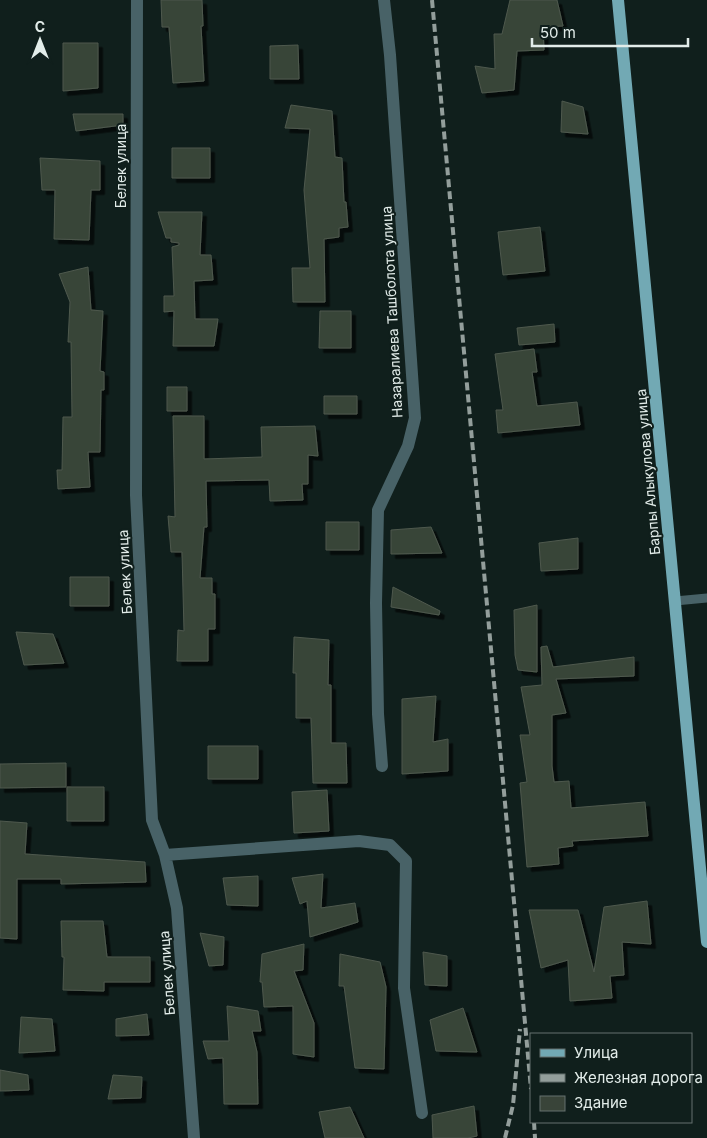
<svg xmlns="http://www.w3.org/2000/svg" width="707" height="1138" font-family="Inter,sans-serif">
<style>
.building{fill:#394439;stroke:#4e594d;filter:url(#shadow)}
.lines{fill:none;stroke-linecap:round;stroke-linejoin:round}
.lane{stroke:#486267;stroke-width:9}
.street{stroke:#486267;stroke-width:12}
.primary{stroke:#72a9b4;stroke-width:12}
.rail{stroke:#939e9b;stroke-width:4;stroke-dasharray:8 4;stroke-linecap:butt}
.labels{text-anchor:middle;stroke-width:4;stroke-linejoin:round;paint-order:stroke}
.street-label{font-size:14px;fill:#e2ece9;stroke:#101f1c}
</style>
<defs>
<filter id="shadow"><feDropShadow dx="4.5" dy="4.5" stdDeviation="0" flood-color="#0009"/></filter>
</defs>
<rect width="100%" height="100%" fill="#101f1c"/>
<path class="building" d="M161 0H202L203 26H201L204 81 173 83 169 27H162Z
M510 0H557L563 26 543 27 544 50 517 51 514 90 482 93 475 66 495 69 494 34H502Z
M63 43H98V88L63 91Z
M298 45 299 79H270V46Z
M562 101 583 107 588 134 561 132Z
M291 105 332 111 335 157 342 158 344 202H346L348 227 339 228V237L324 239 325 302H293L292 268H310L304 190 310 129 285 128Z
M73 114H123V125L76 131Z
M172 148H210V178H172Z
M40 158 100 161V190H91L89 240 54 239 55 190H42Z
M158 212H202L200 255H211L213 280 194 281 195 319H218L214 346H173L174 311 164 312V296H174L172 247 179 245V243L171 242V238H166Z
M540 227 545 271 503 275 498 232Z
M88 267 91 310 103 311 100 371 104 372V390H101L100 452H88L90 487 58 489 57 470H62L63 417H72L71 342H68L70 302 59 274Z
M320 311H351V348H319Z
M554 324 555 342 519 345 517 328Z
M534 349 537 372H532L537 406 577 402 580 425 498 433 496 410H503L495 354Z
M167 387H187V411H167Z
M324 396H357V414H324Z
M173 416H204V459L262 457 261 427 315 426 318 456 308 455V484H302L303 500 270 501 269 480 206 481 207 527H204L200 578H212V594H215V629H208V661H177L178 630 184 631 182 552H171L168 516 175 517Z
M326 522H359V550H326Z
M431 527 442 553 391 554V530Z
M578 538V569L541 571 539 543Z
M70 577H109V606H70Z
M393 587 440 611 439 615 391 607Z
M537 605V672L518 670 515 655 514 610Z
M16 632 53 634 64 663 24 665Z
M294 637 329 640 328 685H331V743H346L347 783H313L311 718H296V673H293Z
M547 646 553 667 634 657V676L556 679 566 713 552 715V766L554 782 569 781 571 808 645 802 648 836 572 841 573 846 558 848 559 864 527 867 520 783 527 782 520 735H530L521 687 542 685 541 647Z
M436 696 433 742 448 739V771L402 774V699Z
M208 746H258V779H208Z
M66 763V787L0 788V764Z
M67 787H104V821H67Z
M327 790 329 831 294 833 292 792Z
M0 821 27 823 25 854 145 862 146 882 61 884V879H17V939L0 938Z
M323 874 321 908 355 903 358 922 310 937 307 901 300 904 292 878Z
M258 876V906L227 905 223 878Z
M647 901 651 944 622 942 624 975 610 976 612 998 570 1001 568 960 541 968 529 910H578L594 972 604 907Z
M61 921H103L107 957H150V982H104V991L63 990 64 957H62Z
M200 933 224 937 223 965 209 966Z
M304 944 303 970 294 971 314 1023V1057L293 1054V1006L264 1007 262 982H260L262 954Z
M423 952 447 956V986L425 985Z
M340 954 380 962 386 987 384 1069 355 1068 344 986H339Z
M227 1006 258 1011 261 1031H252L257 1052 258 1104H224L223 1058 208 1059 203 1041H229Z
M463 1008 477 1052 436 1051 430 1020Z
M147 1014 149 1035 116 1036V1019Z
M21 1017 52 1019 55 1051 19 1053Z
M0 1070 28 1075 29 1090 0 1091Z
M113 1075 142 1077 141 1098 108 1099Z
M474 1106 477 1136 468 1138H433L432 1115Z
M350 1107 364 1138H325L319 1112Z"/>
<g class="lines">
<path class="lane" d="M675 601 707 598"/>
<path class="street" d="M137 0 136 495 152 820 165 855 177 908 194 1138
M382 766 378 714 376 603 378 510 408 446 415 418 390 55 384 0
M165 855 359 841 390 845 406 861 404 988 422 1113"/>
<path class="primary" d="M618 0 707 942"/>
<path class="rail" d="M432 0 531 1089
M534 1122 535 1138
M505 1138 513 1105 520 1029"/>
</g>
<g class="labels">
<g class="street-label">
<text transform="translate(121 166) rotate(-90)" y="5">Белек улица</text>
<text transform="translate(392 312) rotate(-93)" y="5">Назаралиева Ташболота улица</text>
<text transform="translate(648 472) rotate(-95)" y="5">Барпы Алыкулова улица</text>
<text transform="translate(125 572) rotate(-93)" y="5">Белек улица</text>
<text transform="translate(167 973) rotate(-94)" y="5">Белек улица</text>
</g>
</g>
<rect x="530" y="1033" width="162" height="90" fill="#101f1c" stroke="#64716e"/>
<rect x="540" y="1049" width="25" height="8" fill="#72a9b4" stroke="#64716e"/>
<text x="574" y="1058" font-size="15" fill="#e2ece9">Улица</text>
<rect x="540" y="1074" width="25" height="8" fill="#939e9b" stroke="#64716e"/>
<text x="574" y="1083" font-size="15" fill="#e2ece9">Железная дорога</text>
<rect x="540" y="1096" width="25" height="15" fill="#394439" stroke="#64716e"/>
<text x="574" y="1108" font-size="15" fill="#e2ece9">Здание</text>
<g transform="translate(40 40)" stroke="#101f1c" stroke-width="4" paint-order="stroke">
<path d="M0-4L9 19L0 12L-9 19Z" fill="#e2ece9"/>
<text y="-8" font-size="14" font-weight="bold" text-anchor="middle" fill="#e2ece9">С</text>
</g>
<path d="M532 38v8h156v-8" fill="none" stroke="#e2ece9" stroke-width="2.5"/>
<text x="540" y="38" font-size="15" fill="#e2ece9" stroke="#101f1c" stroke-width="4" paint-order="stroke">50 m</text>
</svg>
